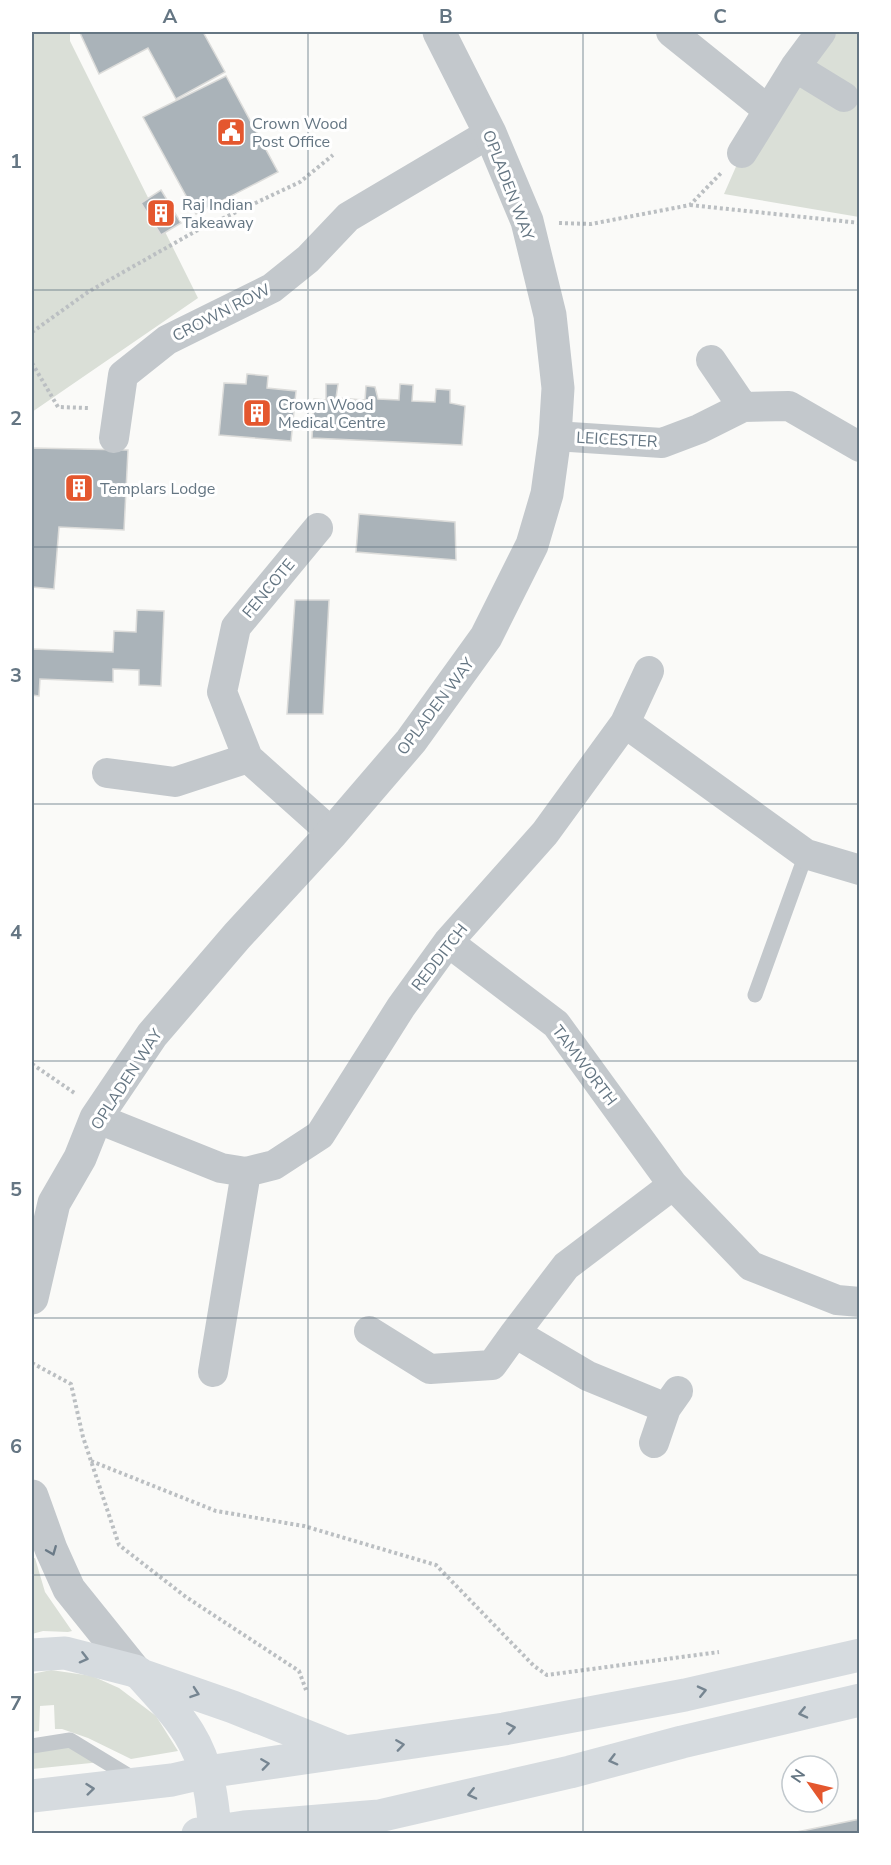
<svg xmlns="http://www.w3.org/2000/svg" width="891" height="1865" font-family="'Nunito Sans',sans-serif">
<style>
.green{fill:#dadfd7}
.building{fill:#aab3b9;stroke:#dcdcda;stroke-width:1.5}
.lines{fill:none;stroke-linecap:round;stroke-linejoin:round}
.path{stroke:#bbbfc2;stroke-width:4;stroke-dasharray:3 3;stroke-linecap:butt}
.service{stroke:#c3c8cc;stroke-width:15}
.minor{stroke:#c3c8cc;stroke-width:30}
.tertiary{stroke:#c3c8cc;stroke-width:33}
.trunk{stroke:#d6dbdf;stroke-width:33}
.oneway{stroke:#6a7a87}
.oneway2{stroke:#768591}
.grid{fill:none;stroke:#657683;stroke-width:1.5;stroke-opacity:0.55}
.labels{text-anchor:middle;stroke-width:6;stroke-linejoin:round;paint-order:stroke}
.poi-label{font-size:16px;fill:#657683;stroke:#fff;text-anchor:start}
.street-label{font-size:16px;fill:#657683;stroke:#fff}
.neatline{fill:none;stroke:#657683;stroke-width:2}
.grid-label{font-size:20px;text-anchor:middle;font-weight:bold;fill:#657683}
</style>
<rect width="100%" height="100%" fill="#fafaf8"/>
<path class="green" d="M32 32H70V41L198 298 32 412Z
M821 32H859V217L724 194 742 153Z
M35 1558 45 1592 72 1631 68 1632 43 1631 32 1634V1559Z
M51 1670 92 1676 119 1688 156 1716 178 1751 131 1759 88 1738 62 1729H55L54 1705 40 1706 39 1731 32 1732V1674Z
M70 1747 101 1762 32 1769V1751Z"/>
<path class="building" d="M83 32H203L225 72 176 99 148 48 99 74 80 33Z
M226 76 278 172 196 214 143 117Z
M161 190 181 223 161 235 141 203Z
M247 374 268 376 267 388 296 391 291 441 219 435 224 383 246 384Z
M326 384H338L336 398 365 400 366 386 375 387 378 399 399 400 400 384 413 385 412 401 435 402 436 389 450 390V403L465 406 462 445 312 438 314 399 326 400Z
M32 448 128 450 124 530 59 527 54 589 32 587Z
M359 514 455 522 456 560 356 552Z
M295 600H329L323 714H287Z
M137 610 164 611 161 686 139 685V670L113 669V682L40 679 39 696 32 695V649L113 652 114 631 136 632Z
M860 1819V1834H787Z"/>
<g class="lines">
<path class="path" d="M690 205 860 223
M559 223 591 224 690 205 722 172
M32 332 88 292 196 231 300 182 333 155
M32 363 58 407 88 408
M32 1064 76 1094
M32 1363 71 1384 83 1437 119 1545 186 1597 299 1671 306 1690
M91 1461 216 1511 304 1526 436 1565 534 1666 547 1675 719 1652"/>
<path class="service" d="M755 995 806 854
M32 1746 70 1740 134 1779"/>
<path class="minor" d="M671 32 768 110
M795 67 844 97
M742 153 795 67 821 32
M711 360 743 407
M555 436 662 443 699 429 743 407 789 406 860 447
M114 438 123 375 167 340 272 288 308 259 348 217 490 133
M318 528 236 627 222 692 248 758 332 833
M625 723 649 671
M107 773 175 782 248 758
M448 942 556 1024 673 1185 751 1266 837 1300 860 1302
M96 1118 221 1168 246 1172 274 1165 320 1135 401 1007 448 942 545 833 625 723 806 854 860 870
M673 1185 566 1266 515 1333 588 1376 666 1408 678 1391
M369 1331 430 1369 492 1365 515 1333
M213 1372 246 1172
M654 1443 666 1408"/>
<path class="tertiary" d="M32 1298 54 1203 80 1158 96 1118 152 1035 237 936 332 833 411 741 486 637 532 545 547 494 555 436 558 388 550 315 527 221 490 133 439 32
M32 1496 51 1549 69 1589 135 1671"/>
<path class="trunk" d="M32 1655 65 1653 135 1671 140 1674C178 1716 202 1739 211 1796 213 1809 215 1821 213 1834
M144 1676 233 1707 346 1752
M32 1796 172 1780 207 1772 504 1729 685 1695 860 1655
M198 1834 244 1827 379 1816 570 1772 682 1742 860 1700"/>
</g>
<defs><path id="oneway-chevron" d="M-2-3.5L2.5 0L-2 3.5" fill="none" stroke-width="1.6" stroke-linecap="round" stroke-linejoin="round" transform="scale(1.5)"/></defs>
<use class="oneway" href="#oneway-chevron" transform="translate(52 1551) rotate(68)"/>
<g class="oneway2">
<use href="#oneway-chevron" transform="translate(84 1658) rotate(14)"/>
<use href="#oneway-chevron" transform="translate(702 1691) rotate(-13)"/>
<use href="#oneway-chevron" transform="translate(195 1693) rotate(19)"/>
<use href="#oneway-chevron" transform="translate(803 1713) rotate(167)"/>
<use href="#oneway-chevron" transform="translate(511 1728) rotate(-10)"/>
<use href="#oneway-chevron" transform="translate(400 1745) rotate(-8)"/>
<use href="#oneway-chevron" transform="translate(613 1760) rotate(165)"/>
<use href="#oneway-chevron" transform="translate(265 1764) rotate(-8)"/>
<use href="#oneway-chevron" transform="translate(90 1789) rotate(-6)"/>
<use href="#oneway-chevron" transform="translate(472 1794) rotate(167)"/>
</g>
<path class="grid" d="M308 32V1834M583 32V1834M32 290H860M32 547H860M32 804H860M32 1061H860M32 1318H860M32 1575H860"/>
<defs>
<g id="civic-square" transform="scale(1.5)"><rect x="-9" y="-9" width="18" height="18" rx="4" fill="#e4572e" stroke="#fff"/><path d="M-.6-6.5H3V-4.5H.6V-3L4-1V1h2V6H-6V1h2V-1L-.6-3ZM-1.2 2.5V6h2.4V2.5Z" fill="#fff"/></g>
<g id="building-square" transform="scale(1.5)"><rect x="-9" y="-9" width="18" height="18" rx="4" fill="#e4572e" stroke="#fff"/><path d="M-4-6H4V6H1V3H-1V6H-4ZM-2.5-4.3h1.7v1.8h-1.7ZM.8-4.3h1.7v1.8H.8ZM-2.5-1h1.7V.8h-1.7ZM.8-1h1.7V.8H.8Z" fill="#fff"/></g>
</defs>
<g fill-rule="evenodd">
<use href="#civic-square" x="231" y="132"/>
<use href="#building-square" x="161" y="213"/>
<use href="#building-square" x="257" y="413"/>
<use href="#building-square" x="79" y="488"/>
</g>
<g class="labels">
<g class="poi-label">
<text x="252" y="129">Crown Wood<tspan x="252" dy="18">Post Office</tspan></text>
<text x="182" y="210">Raj Indian<tspan x="182" dy="18">Takeaway</tspan></text>
<text x="278" y="410">Crown Wood<tspan x="278" dy="18">Medical Centre</tspan></text>
<text x="100" y="494">Templars Lodge</text>
</g>
<g class="street-label">
<text transform="translate(509 185) rotate(69)" y="6">OPLADEN WAY</text>
<text transform="translate(221 312) rotate(-27)" y="6">CROWN ROW</text>
<text transform="translate(617 439) rotate(3)" y="6">LEICESTER</text>
<text transform="translate(268 588) rotate(-50)" y="6">FENCOTE</text>
<text transform="translate(435 706) rotate(-53)" y="6">OPLADEN WAY</text>
<text transform="translate(439 957) rotate(-52)" y="6">REDDITCH</text>
<text transform="translate(585 1065) rotate(53)" y="6">TAMWORTH</text>
<text transform="translate(126 1079) rotate(-57)" y="6">OPLADEN WAY</text>
</g>
</g>
<rect width="891" height="1865" fill="none" stroke="#ffffff" stroke-width="66"/>
<g transform="translate(810 1784) rotate(304)"><circle r="28" fill="#ffffff" stroke="#c1c8cd" stroke-width="1.5"/>
<path d="M0-4.5L10 22L0 15L-10 22Z" fill="#e4572e"/>
<text y="-9" font-size="16" font-weight="bold" text-anchor="middle" fill="#657683">N</text>
</g>
<rect x="33" y="33" width="825" height="1799" class="neatline"/>
<g class="grid-label">
<text x="170" y="23">A</text>
<text x="446" y="23">B</text>
<text x="720" y="23">C</text>
<text x="16" y="168">1</text>
<text x="16" y="425">2</text>
<text x="16" y="682">3</text>
<text x="16" y="939">4</text>
<text x="16" y="1196">5</text>
<text x="16" y="1453">6</text>
<text x="16" y="1710">7</text>
</g>
</svg>
